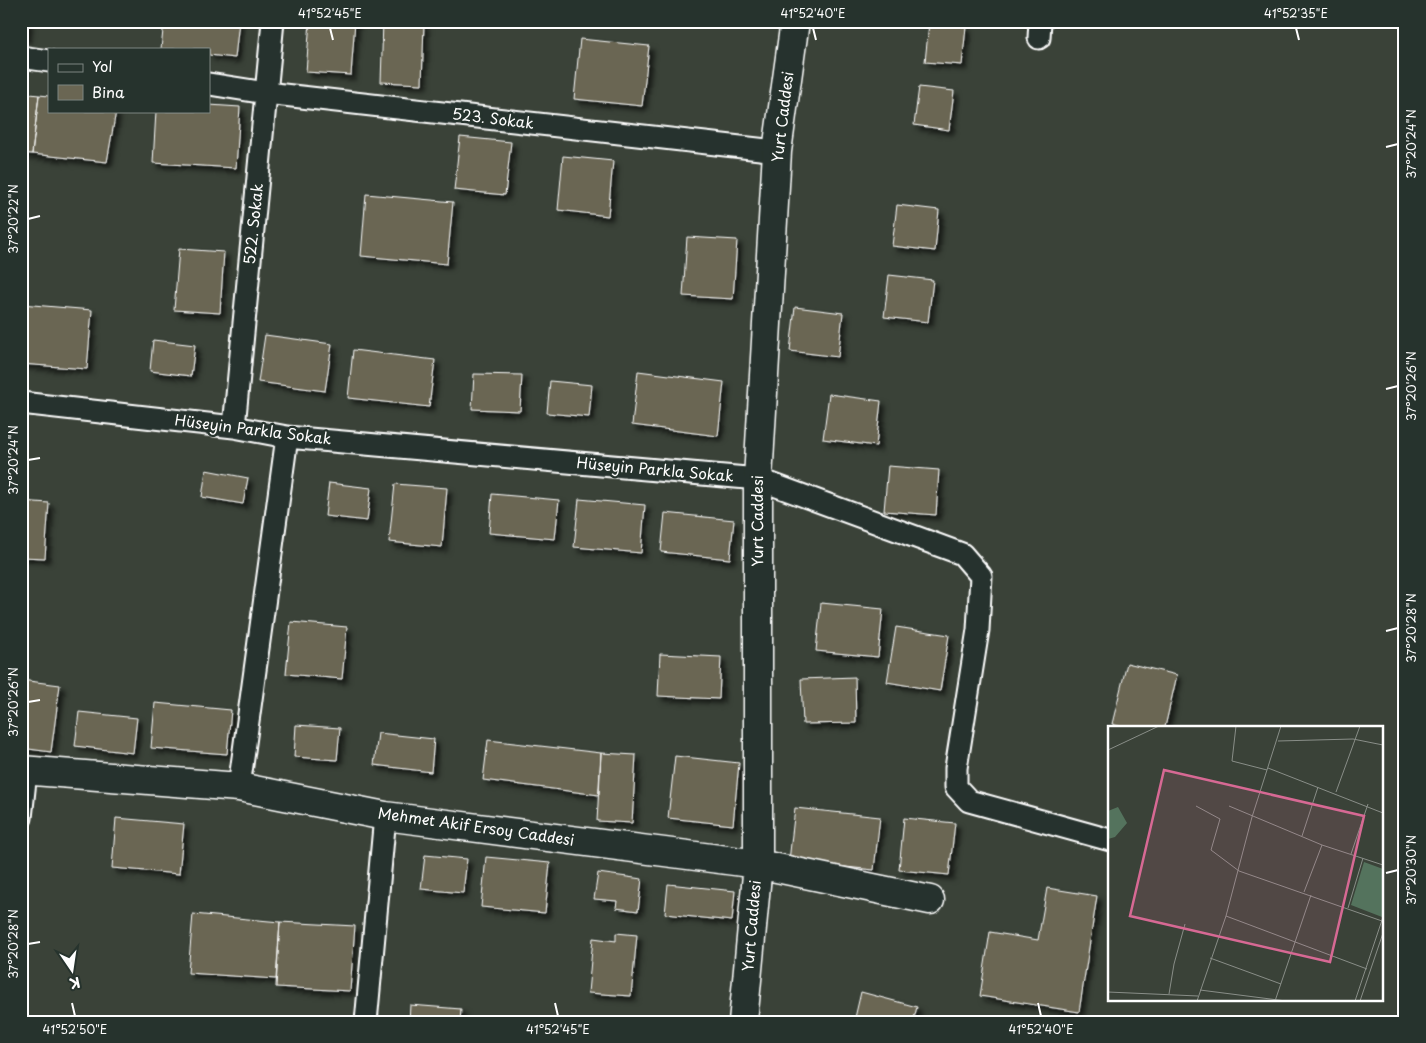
<svg xmlns="http://www.w3.org/2000/svg" width="1426" height="1043" font-family="'Playpen Sans',sans-serif">
<style>
.building{fill:#6a6653;stroke:#fff;filter:url(#shadow)}
.lines{fill:none;stroke-linecap:round;stroke-linejoin:round}
.minor-casing{stroke:#fff;stroke-width:25}
.tertiary-casing{stroke:#fff;stroke-width:31}
.minor{stroke:#26332d;stroke-width:21}
.tertiary{stroke:#26332d;stroke-width:28}
.ticks{fill:none;stroke:#fff;stroke-width:2}
.labels{text-anchor:middle;stroke-width:4.5;stroke-linejoin:round;paint-order:stroke}
.street-label{font-size:15px;fill:#fff;stroke:#26332d}
.inset-road{fill:none;stroke:#898e88;stroke-width:1}
.view{fill:#d76994;fill-opacity:0.15;stroke:#d76994;stroke-width:2.5}
.inset-edge{fill:none;stroke:#fff;stroke-width:2.5}
.neatline{fill:none;stroke:#fff;stroke-width:2}
.ticks-label{font-size:12px;text-anchor:middle;fill:#fff}
</style>
<defs>
<filter id="shadow"><feDropShadow dx="4.5" dy="4.5" stdDeviation="2.5" flood-color="#0009"/></filter>
</defs>
<rect width="100%" height="100%" fill="#3a4238"/>
<filter id="ink" filterUnits="userSpaceOnUse"><feTurbulence type="fractalNoise" baseFrequency=".02" numOctaves="2"/><feDisplacementMap in="SourceGraphic" scale="10" xChannelSelector="R" yChannelSelector="G"/><feConvolveMatrix kernelMatrix="1 2 1 2 8 2 1 2 1" color-interpolation-filters="sRGB"/></filter>
<g filter="url(#ink)">
<path class="building" d="M21 21H28L26 38H21Z
M164 21H239L235 58 209 55V49H161Z
M310 21H355L351 75 306 72Z
M383 21 424 23 422 84 381 82Z
M929 23 966 27 962 65 925 62Z
M580 39 649 46 642 106 574 99Z
M919 87 954 91 949 130 914 125Z
M21 93 39 95 32 154 21 153Z
M39 95 49 96V111H116L107 162 32 154Z
M209 105 240 107 236 168 153 163 156 111H209Z
M460 137 511 142 505 195 454 190Z
M563 156 613 161 608 216 558 210Z
M366 194 453 202 447 264 361 256Z
M897 205 939 210 935 251 892 246Z
M687 237 737 240 733 299 683 296Z
M179 249 224 252 220 313 174 310Z
M889 275 933 280 928 322 884 317Z
M21 304 92 310 87 369 21 364Z
M795 307 843 313 838 357 790 351Z
M265 335 332 344 325 391 258 382Z
M153 340 195 345 191 376 150 371Z
M353 350 435 360 429 407 348 398Z
M638 371 724 382 718 436 632 425Z
M474 374 522 375 520 411 472 409Z
M550 381 592 385 589 417 547 413Z
M829 394 881 401 876 446 823 439Z
M888 466 939 470 936 515 884 511Z
M206 470 248 478 243 504 202 497Z
M329 483 371 488 367 521 325 516Z
M395 484 447 488 442 547 389 542Z
M492 494 559 500 555 539 489 533Z
M579 499 645 505 641 553 574 547Z
M21 501 49 503 45 558 21 557Z
M665 513 734 520 730 559 661 552Z
M821 603 883 609 878 657 816 651Z
M291 622 347 627 342 679 286 674Z
M896 627 949 635 940 691 887 682Z
M660 654 721 657 719 699 658 696Z
M1127 663 1177 675 1165 727H1122L1112 724Z
M855 677 856 723 803 724 801 679Z
M21 680 60 685 51 752 21 748Z
M155 703 231 710 227 754 151 748Z
M79 712 137 718 133 753 75 746Z
M296 725 340 728 337 760 294 757Z
M378 733 434 739 431 772 374 765Z
M488 740 601 753 599 795 483 780Z
M601 753 636 755 632 823 597 821Z
M675 756 739 763 733 825 668 818Z
M795 808 880 817 874 870 789 861Z
M116 818 184 824 179 874 112 868Z
M904 818 955 823 949 875 899 870Z
M425 855 467 859 463 893 421 889Z
M486 857 550 863 545 913 481 907Z
M598 873 642 879 638 911 616 908 617 901 594 899Z
M668 884 735 891 732 921 665 914Z
M1047 888 1097 896 1079 1012 980 996 990 932 1038 940Z
M193 914 280 922 276 979 188 973Z
M280 922 355 926 350 991 276 987Z
M616 933 637 935 631 996 588 993 593 938 616 941Z
M861 992 917 1007 913 1022H854Z
M410 1005 461 1009 460 1022H409Z"/>
<g class="lines">
<g class="minor-casing">
<path id="minor" d="M1039 38 1040 21
M21 57 49 61
M209 84 266 93 777 151
M21 403 234 427 287 437 758 479 962 554 981 576 978 630 956 768V787L969 801 1110 840
M234 427 273 21
M239 787 287 437
M21 818 26 771
M366 1022 385 816"/>
</g>
<g class="tertiary-casing">
<path id="tertiary" d="M21 770 239 787 385 816 758 864 930 900
M743 1022 758 864V479L777 151 795 21"/>
</g>
<use href="#minor" class="minor"/>
<use href="#tertiary" class="tertiary"/>
</g>
</g>
<path class="ticks" d="M330 28 333 40M813 28 816 40M1296 28 1299 40M1386 147 1398 144M28 219 40 216M1386 389 1398 386M28 460 40 458M1386 631 1398 628M28 702 40 700M1386 873 1398 870M28 944 40 942M72 1003 75 1016M555 1003 558 1016M1038 1003 1041 1016"/>
<g class="labels">
<g class="street-label">
<text transform="translate(783 117) rotate(-83)" y="5">Yurt Caddesi</text>
<text transform="translate(493 119) rotate(7)" y="5">523. Sokak</text>
<text transform="translate(254 224) rotate(-84)" y="5">522. Sokak</text>
<text transform="translate(253 430) rotate(7)" y="5">Hüseyin Parkla Sokak</text>
<text transform="translate(655 470) rotate(5)" y="5">Hüseyin Parkla Sokak</text>
<text transform="translate(758 521) rotate(-90)" y="5">Yurt Caddesi</text>
<text transform="translate(476 827) rotate(8)" y="5">Mehmet Akif Ersoy Caddesi</text>
<text transform="translate(752 926) rotate(-85)" y="5">Yurt Caddesi</text>
</g>
</g>
<g transform="translate(1108 726)">
<rect width="275" height="275" fill="#3a4238"/>
<path d="M10 81 19 97 7 111 0 113V85ZM256 136 275 143 274 191 243 179Z" fill="#54735d"/>
<path class="inset-road" d="M128 0 124 35 159 44M170 15 245 13 275 19M0 24 51 0M160 42 275 87M228 66 252 0M88 80 112 93 103 124 131 145 274 195M121 80 214 119 275 139M194 110 210 61M243 128 260 78M196 166 214 119M240 182 255 132M118 190 259 243M102 232 173 258M92 264 178 275M0 266 90 270M61 268 66 238 77 198M89 275 118 190 144 91 173 0M167 275 203 169M247 275 275 191M252 275 275 207"/>
<path class="view" d="M56 44 256 90 222 236 22 190Z"/>
<rect width="275" height="275" class="inset-edge"/>
</g>
<rect width="1426" height="1043" fill="none" stroke="#26332d" stroke-width="55"/>
<rect x="48" y="48" width="162" height="65" fill="#26332d" stroke="#7d8581"/>
<rect x="58" y="64" width="25" height="8" fill="#26332d" stroke="#7d8581"/>
<text x="92" y="72" font-size="15" fill="#ffffff">Yol</text>
<rect x="58" y="85" width="25" height="15" fill="#6a6653" stroke="#7d8581"/>
<text x="92" y="98" font-size="15" fill="#ffffff">Bina</text>
<g transform="translate(72 970) rotate(167)" stroke="#26332d" stroke-width="4" paint-order="stroke">
<path d="M0-4L9 19L0 12L-9 19Z" fill="#ffffff"/>
<text y="-8" font-size="14" font-weight="bold" text-anchor="middle" fill="#ffffff">K</text>
</g>
<rect x="28" y="28" width="1370" height="988" class="neatline"/>
<g class="ticks-label">
<text x="330" y="18">41°52'45"E</text>
<text x="813" y="18">41°52'40"E</text>
<text x="1296" y="18">41°52'35"E</text>
<text transform="translate(1412 144) rotate(-90)" y="4">37°20'24"N</text>
<text transform="translate(14 219) rotate(-90)" y="4">37°20'22"N</text>
<text transform="translate(1412 386) rotate(-90)" y="4">37°20'26"N</text>
<text transform="translate(14 460) rotate(-90)" y="4">37°20'24"N</text>
<text transform="translate(1412 628) rotate(-90)" y="4">37°20'28"N</text>
<text transform="translate(14 702) rotate(-90)" y="4">37°20'26"N</text>
<text transform="translate(1412 870) rotate(-90)" y="4">37°20'30"N</text>
<text transform="translate(14 944) rotate(-90)" y="4">37°20'28"N</text>
<text x="75" y="1034">41°52'50"E</text>
<text x="558" y="1034">41°52'45"E</text>
<text x="1041" y="1034">41°52'40"E</text>
</g>
</svg>
